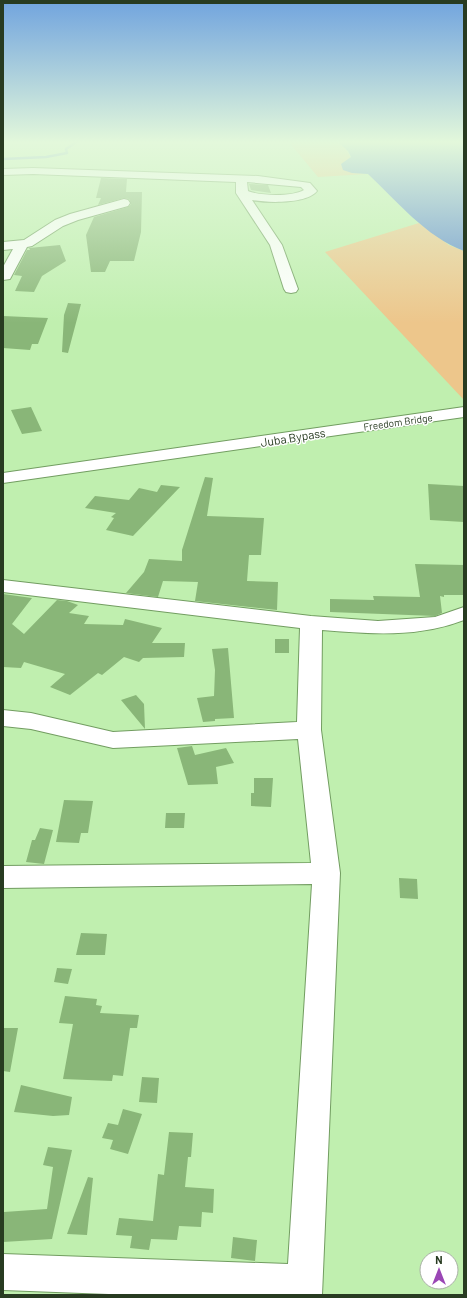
<svg xmlns="http://www.w3.org/2000/svg" width="467" height="1298" font-family="Barlow,sans-serif">
<style>
.green{fill:#edc68b}
.water{fill:#608dcf}
.lines{fill:none;stroke-linecap:round;stroke-linejoin:round}
.stream{stroke:#608dcf;stroke-width:2.5}
.building{fill:#89b678}
.minor-casing{stroke:#729d61;stroke-width:2}
.major-casing{stroke:#729d61;stroke-width:2}
.minor{fill:#fff;fill-rule:evenodd}
.major{fill:#fff;fill-rule:evenodd}
.labels{text-anchor:middle;stroke-width:3;stroke-linejoin:round;paint-order:stroke}
.far-street-label{font-size:10px;fill:#283b21;stroke:#fff}
.street-label{font-size:12px;fill:#283b21;stroke:#fff}
</style>
<rect width="100%" height="100%" fill="#c0efaf"/>
<path class="green" d="M288 141 338 142C351 153 351 156 352 173L368 174 318 177Z
M419 223 449 245 464 251V400L325 252Z"/>
<path class="water" d="M337 141H464V251C426 237 397 201 368 174L352 173 343 170 341 164 351 157 348 151Z"/>
<g class="lines">
<path class="stream" d="M3 159 46 157 67 153 66 149 78 141"/>
</g>
<path class="building" d="M101 178 127 179 126 192H142L141 232 134 261H110L105 272H91L86 235 94 217 128 207 131 204 129 199 124 198 98 205 101 198H96Z
M249 184 268 185 271 193 251 190Z
M60 245 66 261 42 276 34 292 15 291 22 276 14 275 27 250H30L29 248Z
M68 303 81 304 68 353 62 352 64 315Z
M3 316 48 318 38 344H32L30 350 3 348Z
M31 407 42 431 22 434 11 410Z
M205 477 213 478 207 516 264 518 261 555H249L247 581 278 582 277 610 195 601 198 582 163 581 158 597 126 593 144 572 149 559 182 561V550Z
M428 484 464 486V522L430 520Z
M161 485 180 487 133 536 106 530 114 518 111 517 116 513 85 508 95 496 129 500 139 488 157 492Z
M415 564 464 565V595H444V597L440 596 442 613 435 616 330 612V599L374 600 373 596 420 597Z
M3 594 32 598 12 624 24 634 57 600 67 601 78 605 69 613 89 616 84 624 123 625 125 619 162 628 152 643H185L184 657 143 658 139 662 124 657 102 675 98 673 70 695 50 687 65 674 24 662 21 668 3 667Z
M275 639H289V653H275Z
M228 648 234 718 215 719V721L203 722 197 698 214 696 215 670 212 649Z
M136 695 144 704 145 729 121 700Z
M192 746 195 755 226 748 234 763 216 767 218 784 188 785 177 748Z
M254 778H273L271 807 251 806V793H254Z
M64 800 93 801 88 833H81L79 843 56 842Z
M166 813H185L184 828H165Z
M40 828 53 830 44 864 26 862 32 840H35Z
M399 878 417 879 418 899 400 898Z
M81 933 107 934 105 955H76Z
M57 968 72 969 68 984 54 982Z
M65 996 97 999 96 1005 102 1006 100 1013 139 1015 137 1028H130L123 1076 113 1075 112 1081 63 1079 73 1024 59 1023Z
M3 1028H18L10 1072 3 1071Z
M142 1077 159 1078 157 1103 139 1102Z
M21 1085 72 1097 69 1115 53 1116 14 1112Z
M123 1109 142 1114 128 1154 110 1149 113 1140 102 1138 108 1123 118 1125Z
M169 1132 193 1133 191 1157H188L185 1187 214 1189 213 1213 202 1212 201 1227 179 1226 177 1240 151 1239 149 1250 130 1248 132 1236 116 1235 119 1218 153 1221 158 1174 164 1175Z
M48 1147 72 1150 52 1239 3 1242 4 1212 47 1209 53 1167 43 1165Z
M88 1177 93 1178 87 1235 67 1234Z
M233 1237 257 1240 255 1261 231 1258Z"/>
<g class="lines">
<g class="minor-casing">
<path id="minor" d="M33 168 258 176 310 183 317 191C307 204 267 203 252 200L282 245 298 289 296 292 291 293 286 292 284 289 270 245 236 193V182L33 174 3 175V169ZM247 182 301 187 304 190C292 197 260 196 248 191Z
M124 199 128 200 130 203 128 206 78 220 63 226 32 246 27 247 10 279 3 280V267L13 249 3 250V242L24 240 55 220 70 214Z
M3 580 311 616 378 621 435 617 464 607V620C418 638 370 634 322 630L321 730 340 873 322 1295H135L3 1290V1254L288 1264 312 884 3 888V866L311 863 298 739 113 748 31 729 3 726V710L31 713 113 732 297 722 300 628 3 592Z"/>
</g>
<g class="major-casing">
<path id="major" d="M464 407V417L3 483V473Z"/>
</g>
<use href="#minor" class="minor"/>
<use href="#major" class="major"/>
</g>
<linearGradient id="sky" x2="0" y2="1"><stop stop-color="#71a4de"/><stop offset="0.44" stop-color="#e3f8db"/><stop offset="1" stop-color="#e3f8db" stop-opacity="0"/></linearGradient>
<rect width="467" height="323" fill="url(#sky)"/>
<g class="labels">
<g class="far-street-label">
<text transform="translate(398 422) rotate(-8)" y="4">Freedom Bridge</text>
</g>
<g class="street-label">
<text transform="translate(293 438) rotate(-9)" y="4">Juba Bypass</text>
</g>
</g>
<rect width="467" height="1298" fill="none" stroke="#283b21" stroke-width="8"/>
<g transform="translate(439 1270)"><circle r="19" fill="#ffffff" stroke="#a9b1a6"/>
<path d="M0-3L7 15L0 10L-7 15Z" fill="#9a46b5"/>
<text y="-6" font-size="11" font-weight="bold" text-anchor="middle" fill="#283b21">N</text>
</g>
</svg>
